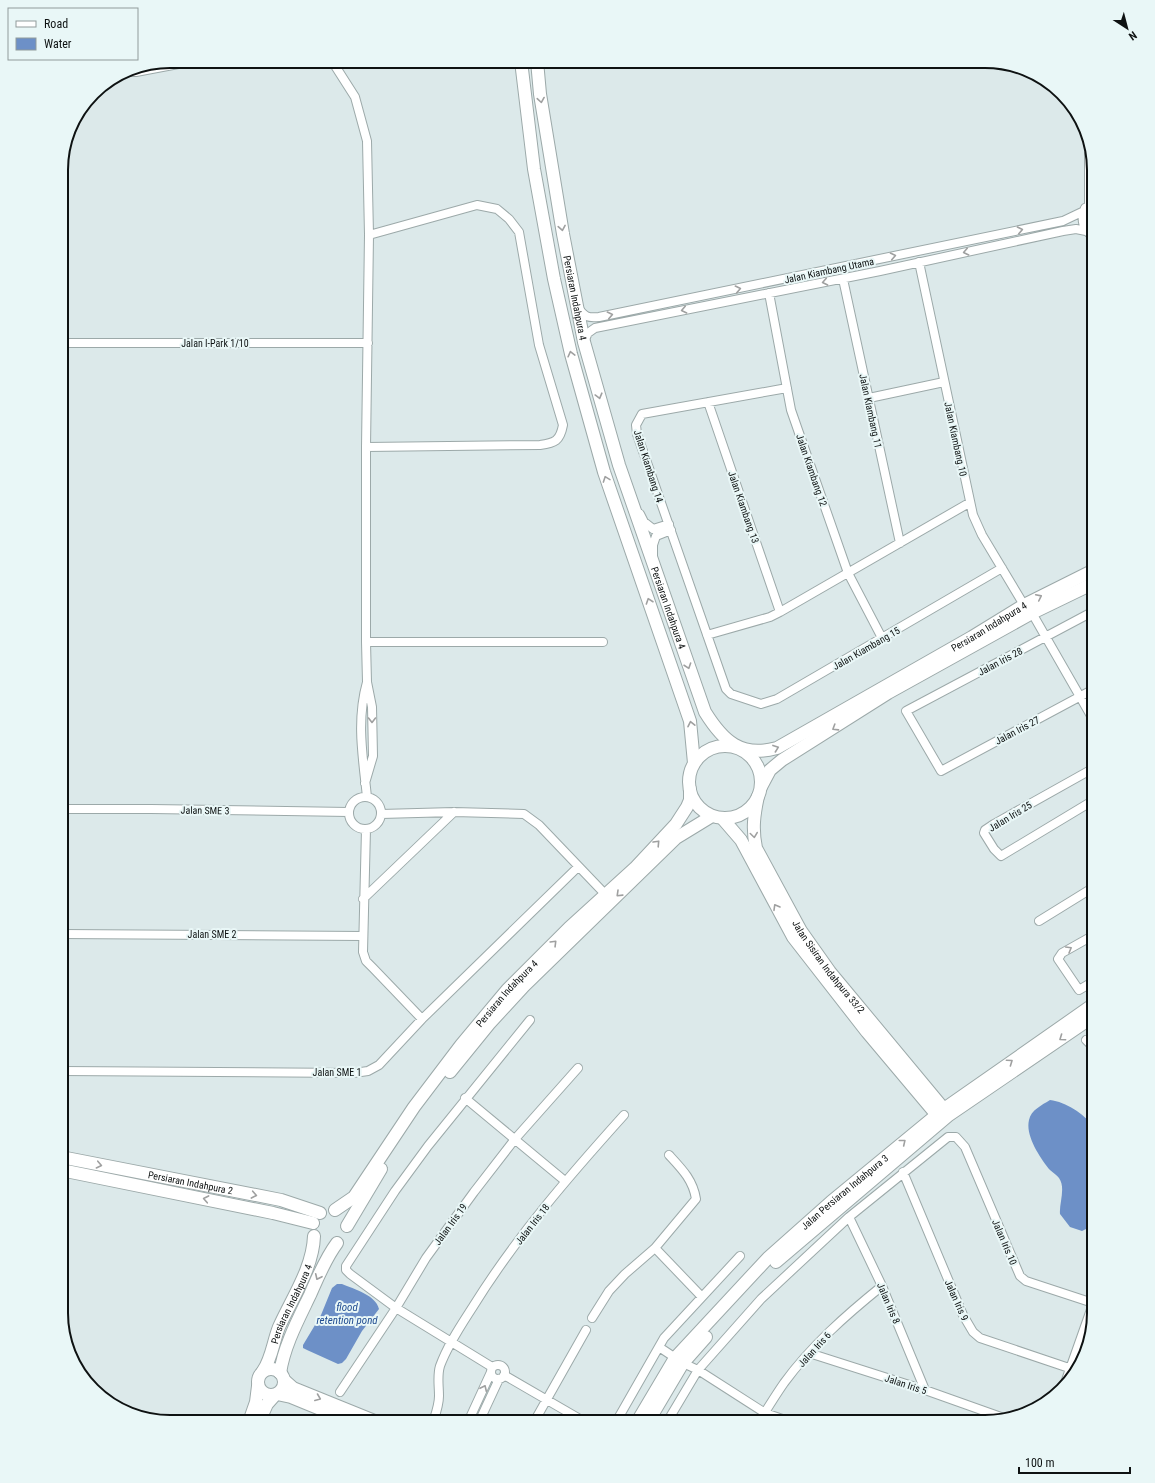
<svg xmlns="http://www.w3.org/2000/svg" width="1155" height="1483" font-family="'Roboto Condensed',sans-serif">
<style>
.water{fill:#6d90c7}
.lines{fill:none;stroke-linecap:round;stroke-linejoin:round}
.street-casing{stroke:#9ca9a9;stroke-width:10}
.secondary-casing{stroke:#9ca9a9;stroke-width:14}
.street{stroke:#fff;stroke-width:8}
.secondary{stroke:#fff;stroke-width:12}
.oneway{stroke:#9fa0a0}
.labels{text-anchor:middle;stroke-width:4;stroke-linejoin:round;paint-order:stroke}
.street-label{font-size:10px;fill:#0e1212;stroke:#e9f7f7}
.water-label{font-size:11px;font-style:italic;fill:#214d91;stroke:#e9f7f7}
.rim{fill:none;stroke:#0e1212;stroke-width:2}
</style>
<rect width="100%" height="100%" fill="#dce9ea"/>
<path class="water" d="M1050 1100C1066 1102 1084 1114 1093 1126L1094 1212 1088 1228 1082 1231 1070 1227 1060 1214C1059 1203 1066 1188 1059 1178 1057 1175 1053 1173 1050 1170 1041 1159 1025 1136 1029 1120 1031 1110 1042 1105 1050 1100Z
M337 1284H342C354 1289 376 1295 379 1309L362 1331 346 1359 342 1363 338 1364 307 1350 303 1348V1345L321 1315 332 1288Z"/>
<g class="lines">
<g class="street-casing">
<path id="street" d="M332 61 355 97 367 141 369 235 366 447V642L367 682 372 707 373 756 365 783
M124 72H136L194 61
M1089 204V154
M1085 208C1080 219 1083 231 1094 237
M919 262 973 515 982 535 1024 605
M843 279 900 543
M769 293 791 410 848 573 882 638
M579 309C585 317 588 318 599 317L1063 221 1084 211
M584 341 588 333 595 328 880 271 1063 231 1076 229 1086 231
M61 343H368
M787 388 642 414 636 425 637 434 726 689 731 694 761 704 777 699 1002 568
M869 398 944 382
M708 402 780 612
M366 447 540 445C555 443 560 441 563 425L539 345 519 232 509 219 497 209 477 205 369 235
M640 514 644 522 653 529 669 524
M653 555V545L656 536 671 530
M1032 613 1094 721
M707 635 770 617 780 612 969 503
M366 642H603
M367 682C356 721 363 758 367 797
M1094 689 941 771 906 711 1094 611
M349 813a16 16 0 1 1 32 0a16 16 0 1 1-32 0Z
M1094 800 1001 856 994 849 984 833 985 830 994 824 1094 768
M61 809H151L349 812
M381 814 454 812 524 814 539 825 605 894
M366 829 363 952 366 961 373 968 422 1019
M363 899 454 812
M1039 921 1094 887
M61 934 363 936
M1094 981 1079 990 1058 959 1062 953 1094 935
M1086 1040 1094 1048
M61 1071 354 1073 368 1071 379 1065 422 1019 578 867
M465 1098 565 1181
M903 1172 963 1315 973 1332 980 1338 1069 1368
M849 1217 882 1286 925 1390
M702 1297 740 1256
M592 1318 609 1291 625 1274 655 1248 696 1199C693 1180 682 1169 669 1155
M659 1347 683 1363 698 1370 765 1413 791 1422
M809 1353 925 1390 1001 1417
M491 1372a7 7 0 1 1 14 0a7 7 0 1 1-14 0Z
M492 1367 396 1308 350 1274 346 1270V1266L395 1191 428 1146 530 1020
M504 1375 585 1422
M1065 1383 1094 1301
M340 1392 396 1308 426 1258 474 1192 515 1139 578 1068
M433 1422C436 1413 439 1405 439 1396 439 1385 437 1376 440 1366 448 1344 462 1324 474 1305 517 1236 570 1175 624 1115
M468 1422 491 1372
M479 1422 499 1379
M534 1422 586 1330
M616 1422 664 1338 702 1297 655 1248
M667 1422 698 1370 761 1299 849 1217 948 1137H956L965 1147 1020 1276 1026 1281 1093 1303
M759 1422C767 1409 775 1396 784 1383 811 1346 846 1315 882 1286"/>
</g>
<g class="secondary-casing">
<g id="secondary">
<path d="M521 61 534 169 554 279 571 354 604 472 690 721 694 763"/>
<path id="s1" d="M537 61 540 94 563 234 584 342 619 465 705 712C723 741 741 758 777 748L972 637 1024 605 1094 570"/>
<circle cx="725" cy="782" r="36"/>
<path d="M761 787 770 770 782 760 888 693 1032 613 1094 583"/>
<path id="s2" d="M758 796C754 815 752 829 756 848L801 931 830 972 948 1114"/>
<path d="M722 818 741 840 793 937 867 1032 941 1120"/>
<path d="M450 1072 489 1024 524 986 676 838 712 816"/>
<path id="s3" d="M61 1157 281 1200 320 1213"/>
<path d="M61 1170 273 1213 313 1223"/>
<path id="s4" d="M335 1210 354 1197 414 1107 461 1045 507 990 569 928 635 868 676 824 687 807 690 800V789"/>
<path d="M347 1226 381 1169"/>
<path d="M776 1262 949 1115 1094 1016"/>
<circle cx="271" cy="1382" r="13"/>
<path id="s5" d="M263 1371C272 1358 273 1342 279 1327 292 1298 313 1268 314 1236"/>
<path d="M280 1373C284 1346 298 1320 310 1295 318 1277 325 1259 337 1243"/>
<path d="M284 1380 293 1388 377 1422"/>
<path d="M277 1394 291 1397 352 1422"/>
<path d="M249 1422 256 1402 258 1386"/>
<path d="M259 1422 267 1404 275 1395"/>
<path id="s6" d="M637 1422 675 1358 768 1258 831 1202 944 1109 1094 1004"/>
<path d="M648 1422 683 1363 706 1337"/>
</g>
</g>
<use href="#street" class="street"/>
<use href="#secondary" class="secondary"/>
</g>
<defs><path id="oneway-chevron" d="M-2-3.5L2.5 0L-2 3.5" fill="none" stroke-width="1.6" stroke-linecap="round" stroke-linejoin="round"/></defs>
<g class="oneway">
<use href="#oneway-chevron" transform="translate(541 100) rotate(81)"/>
<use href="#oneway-chevron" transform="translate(562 228) rotate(80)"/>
<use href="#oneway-chevron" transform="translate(1020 230) rotate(-12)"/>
<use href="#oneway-chevron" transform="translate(966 252) rotate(168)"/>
<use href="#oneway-chevron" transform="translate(893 256) rotate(-12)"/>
<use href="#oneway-chevron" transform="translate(825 282) rotate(169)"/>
<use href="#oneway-chevron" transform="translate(738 289) rotate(-12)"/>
<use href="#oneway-chevron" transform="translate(684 310) rotate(168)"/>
<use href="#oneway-chevron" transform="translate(610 315) rotate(-12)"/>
<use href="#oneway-chevron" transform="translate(571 354) rotate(-104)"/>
<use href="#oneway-chevron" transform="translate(599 396) rotate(75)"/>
<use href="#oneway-chevron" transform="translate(606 479) rotate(-110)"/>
<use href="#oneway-chevron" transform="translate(1039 597) rotate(-26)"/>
<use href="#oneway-chevron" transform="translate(649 601) rotate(-109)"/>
<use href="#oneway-chevron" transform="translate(688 666) rotate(71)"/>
<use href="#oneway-chevron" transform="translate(372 720) rotate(90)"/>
<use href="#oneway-chevron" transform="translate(691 724) rotate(-102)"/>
<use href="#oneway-chevron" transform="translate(835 728) rotate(148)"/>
<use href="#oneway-chevron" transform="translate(776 748) rotate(-20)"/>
<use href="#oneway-chevron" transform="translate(754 835) rotate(82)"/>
<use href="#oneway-chevron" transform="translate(657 843) rotate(-47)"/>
<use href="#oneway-chevron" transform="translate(619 894) rotate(136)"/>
<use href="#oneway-chevron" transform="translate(776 907) rotate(-120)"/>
<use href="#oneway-chevron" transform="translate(554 943) rotate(-45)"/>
<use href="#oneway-chevron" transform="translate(1069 949) rotate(-30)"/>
<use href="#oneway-chevron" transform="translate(1062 1038) rotate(145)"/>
<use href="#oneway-chevron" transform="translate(1010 1062) rotate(-35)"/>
<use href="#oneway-chevron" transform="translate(903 1142) rotate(-39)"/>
<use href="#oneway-chevron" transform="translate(99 1165) rotate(12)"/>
<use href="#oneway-chevron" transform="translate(254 1195) rotate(11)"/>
<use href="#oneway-chevron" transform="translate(206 1199) rotate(-169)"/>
<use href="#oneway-chevron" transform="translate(318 1277) rotate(115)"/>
<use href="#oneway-chevron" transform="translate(484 1388) rotate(-65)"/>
<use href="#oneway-chevron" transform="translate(318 1398) rotate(22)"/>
</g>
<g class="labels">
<g class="street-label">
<text transform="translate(829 270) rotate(-12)" y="4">Jalan Kiambang Utama</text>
<text dy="4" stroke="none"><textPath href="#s1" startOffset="240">Persiaran Indahpura 4</textPath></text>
<text x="215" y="347">Jalan I-Park 1/10</text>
<text transform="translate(871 411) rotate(78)" y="4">Jalan Kiambang 11</text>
<text transform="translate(956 439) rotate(78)" y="4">Jalan Kiambang 10</text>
<text transform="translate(649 466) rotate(72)" y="4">Jalan Kiambang 14</text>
<text transform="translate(812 470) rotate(71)" y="4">Jalan Kiambang 12</text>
<text transform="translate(744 507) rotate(71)" y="4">Jalan Kiambang 13</text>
<text dy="4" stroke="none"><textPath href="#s1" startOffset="564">Persiaran Indahpura 4</textPath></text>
<text dy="4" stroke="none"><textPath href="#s1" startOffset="1007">Persiaran Indahpura 4</textPath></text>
<text transform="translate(866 648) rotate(-30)" y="4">Jalan Kiambang 15</text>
<text transform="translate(1000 661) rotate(-28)" y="4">Jalan Iris 28</text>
<text transform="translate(1017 730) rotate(-28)" y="4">Jalan Iris 27</text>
<text transform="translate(205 810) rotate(1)" y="4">Jalan SME 3</text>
<text transform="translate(1010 816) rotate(-31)" y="4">Jalan Iris 25</text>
<text x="212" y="938">Jalan SME 2</text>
<text dy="4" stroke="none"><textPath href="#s2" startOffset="192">Jalan Sisiran Indahpura 33/2</textPath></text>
<text dy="4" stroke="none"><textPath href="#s4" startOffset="278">Persiaran Indahpura 4</textPath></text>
<text x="337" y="1076">Jalan SME 1</text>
<text dy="4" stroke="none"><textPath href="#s3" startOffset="132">Persiaran Indahpura 2</textPath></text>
<text dy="4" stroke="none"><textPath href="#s6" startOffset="312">Jalan Persiaran Indahpura 3</textPath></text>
<text transform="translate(450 1224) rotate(-54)" y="4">Jalan Iris 19</text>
<text transform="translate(532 1224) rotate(-52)" y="4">Jalan Iris 18</text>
<text transform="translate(1005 1242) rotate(67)" y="4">Jalan Iris 10</text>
<text transform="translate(957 1300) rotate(66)" y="4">Jalan Iris 9</text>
<text transform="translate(889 1303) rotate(67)" y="4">Jalan Iris 8</text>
<text dy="4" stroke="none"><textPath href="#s5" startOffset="73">Persiaran Indahpura 4</textPath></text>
<text transform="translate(814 1349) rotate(-48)" y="4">Jalan Iris 6</text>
<text transform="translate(906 1384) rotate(18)" y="4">Jalan Iris 5</text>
</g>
<g class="water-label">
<text x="347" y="1311">flood<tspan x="347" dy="13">retention pond</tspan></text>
</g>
</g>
<path d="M0 0H1155V1483H0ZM170 68H985A102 102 0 0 1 1087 170V1313A102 102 0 0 1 985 1415H170A102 102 0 0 1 68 1313V170A102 102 0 0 1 170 68Z" fill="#e9f7f7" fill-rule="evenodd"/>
<path class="rim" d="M170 68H985A102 102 0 0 1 1087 170V1313A102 102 0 0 1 985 1415H170A102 102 0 0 1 68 1313V170A102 102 0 0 1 170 68Z"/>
<rect x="8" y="8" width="130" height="52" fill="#e9f7f7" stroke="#919b9b"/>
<rect x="16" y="21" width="20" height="6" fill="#ffffff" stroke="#919b9b"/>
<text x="44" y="28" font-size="12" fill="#0e1212">Road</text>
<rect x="16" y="38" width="20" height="12" fill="#6d90c7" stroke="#919b9b"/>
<text x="44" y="48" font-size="12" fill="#0e1212">Water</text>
<g transform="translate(1127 28) rotate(144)" stroke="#e9f7f7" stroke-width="3" paint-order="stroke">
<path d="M0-3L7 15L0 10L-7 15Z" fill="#0e1212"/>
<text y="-6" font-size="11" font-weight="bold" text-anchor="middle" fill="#0e1212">N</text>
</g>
<path d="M1019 1467v6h111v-6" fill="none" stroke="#0e1212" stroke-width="2"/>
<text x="1025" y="1467" font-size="12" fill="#0e1212" stroke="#e9f7f7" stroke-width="3" paint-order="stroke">100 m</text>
</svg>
